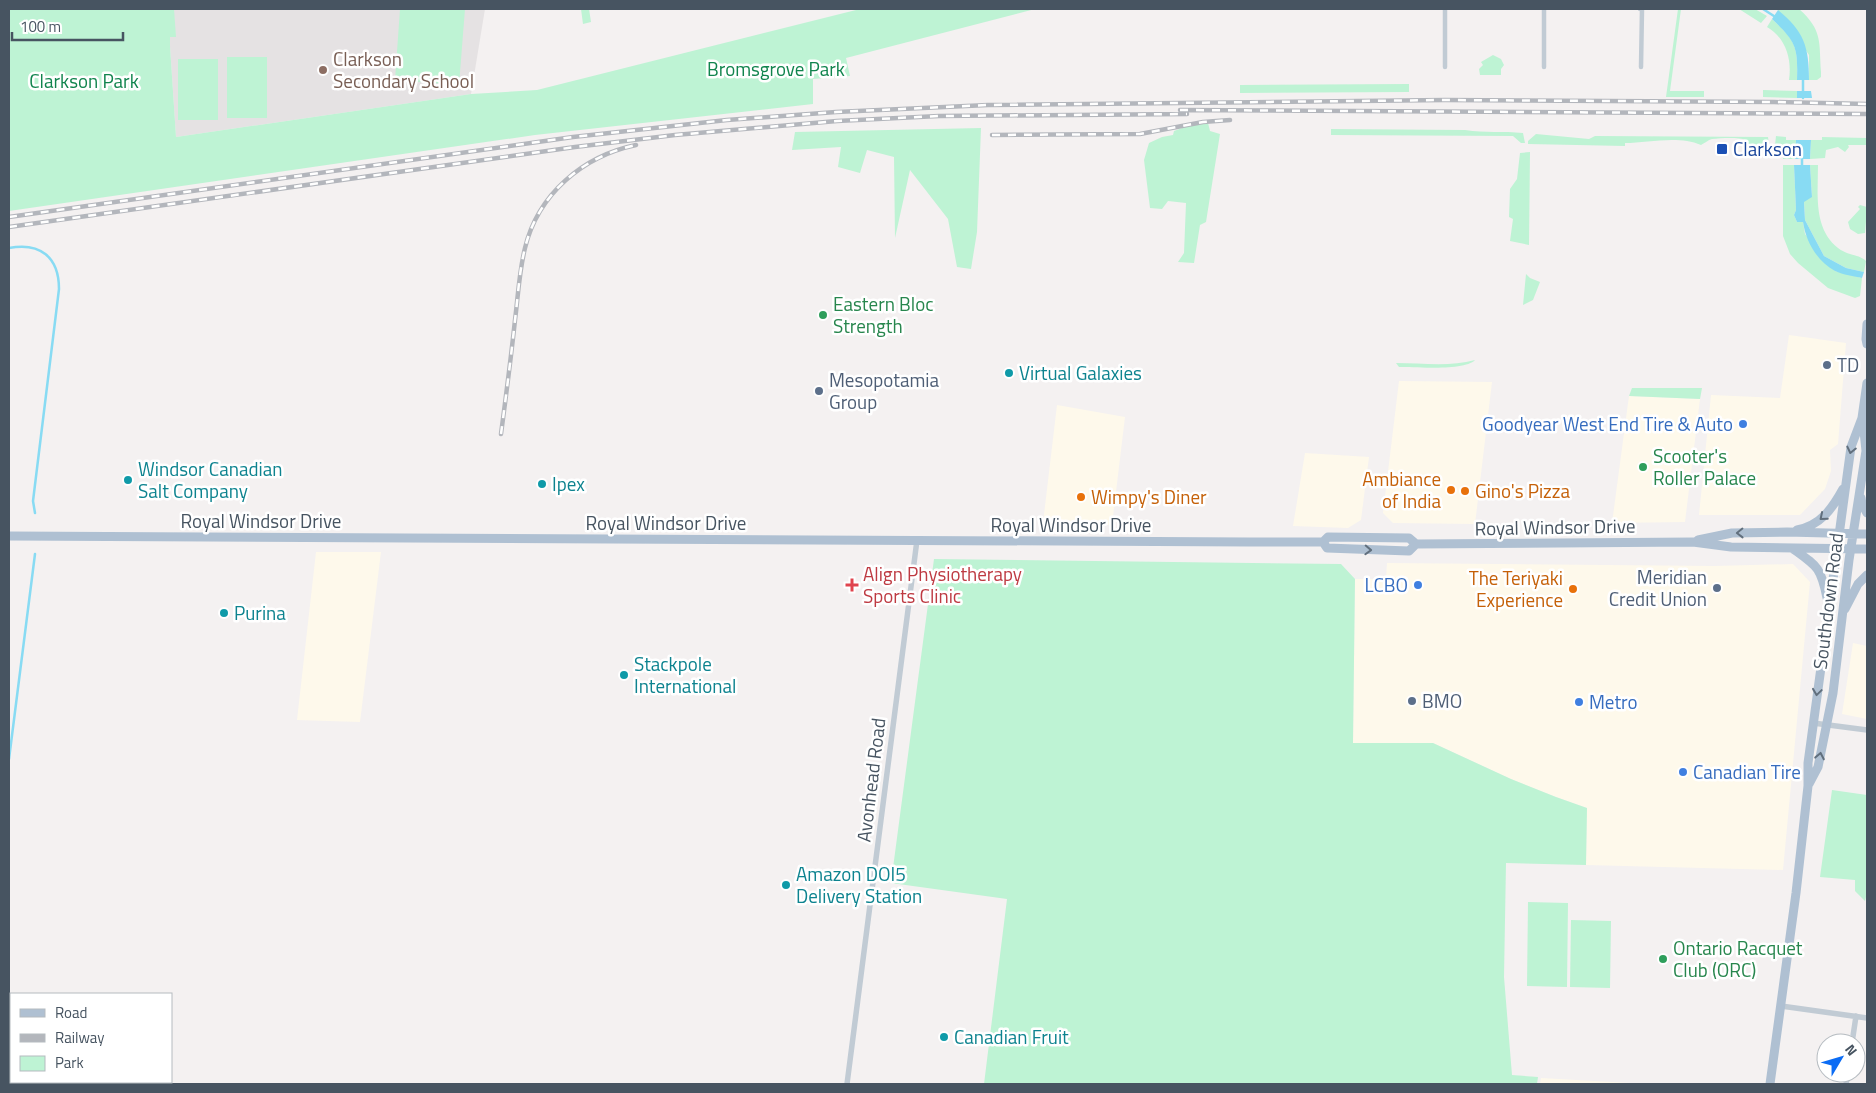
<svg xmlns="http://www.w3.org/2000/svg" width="1876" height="1093" font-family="'Titillium Web',sans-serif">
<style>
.commercial{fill:#fef9eb}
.education{fill:#e5e2e3}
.green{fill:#bef3d4}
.water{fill:#88dbf3}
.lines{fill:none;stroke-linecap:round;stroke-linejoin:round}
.stream{stroke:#88dbf3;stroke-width:2.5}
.pedestrian{stroke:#c1cbd4;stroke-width:4.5}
.minor{stroke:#c1cbd4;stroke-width:5.5}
.primary{stroke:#afc0d2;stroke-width:9}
.rail-casing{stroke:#b3b6bc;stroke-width:4.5}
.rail{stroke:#fff;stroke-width:2.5;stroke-dasharray:8;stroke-linecap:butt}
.oneway{stroke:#616f7d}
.education-dot{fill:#8d6e63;stroke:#fff;stroke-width:2}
.transit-dot{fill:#1a4fb4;stroke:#fff;stroke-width:2}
.leisure-dot{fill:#2e9e5b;stroke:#fff;stroke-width:2}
.service-dot{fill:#5c6f8a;stroke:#fff;stroke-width:2}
.culture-dot{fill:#0f9aa8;stroke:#fff;stroke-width:2}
.shop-dot{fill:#3f7fe0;stroke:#fff;stroke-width:2}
.food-dot{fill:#e8710a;stroke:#fff;stroke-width:2}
.health-dot{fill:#e0444e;stroke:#fff;stroke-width:2}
.labels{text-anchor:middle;stroke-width:5;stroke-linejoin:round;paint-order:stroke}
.education-label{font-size:19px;fill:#785e54;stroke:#fff;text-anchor:start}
.park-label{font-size:19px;fill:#10844d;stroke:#fff}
.transit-label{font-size:19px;fill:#164399;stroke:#fff;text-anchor:start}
.leisure-label{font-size:19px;fill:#27864d;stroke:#fff;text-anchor:start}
.service-label{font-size:19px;fill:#4e5e75;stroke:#fff;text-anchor:start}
.culture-label{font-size:19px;fill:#0d838f;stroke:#fff;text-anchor:start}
.shop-label{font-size:19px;fill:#366cbe;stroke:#fff;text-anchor:end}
.food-label{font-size:19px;fill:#c56008;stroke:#fff;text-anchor:end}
.street-label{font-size:19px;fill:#475461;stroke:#fff}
.health-label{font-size:19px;fill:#be3a42;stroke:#fff;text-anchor:start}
</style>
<rect width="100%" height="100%" fill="#f4f1f1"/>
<path class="commercial" d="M1789 335 1846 343 1838 444 1830 450 1831 471 1825 489 1800 515H1699L1711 395 1780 398Z
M1399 381 1492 382 1475 524 1393 523 1383 513Z
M1629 396 1700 399 1685 522 1612 523Z
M1057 405 1125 417 1112 525 1043 523Z
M1305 453 1369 457 1361 520 1348 528 1293 526Z
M316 552H381L360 722 297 720Z
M1387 563 1714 566 1793 564 1810 582 1783 870 1586 865 1587 808 1556 797 1511 779 1433 743H1353L1355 579H1386Z
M1853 643 1867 646V719L1842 714Z
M1541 1078 1648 1084H1540Z"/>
<path class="education" d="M170 9H485L471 94 176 137 170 46Z"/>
<path class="green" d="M9 9H174L176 37H170V46L176 137 471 94 537 90 860 9H1035L846 58 850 76 813 79V104L535 135 9 211Z
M400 9H465L459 85 395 80Z
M581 9H589L591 22 583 24Z
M1678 9H1681L1670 91H1704V97H1666Z
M1739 9H1755L1767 16 1761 23Z
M1779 9H1799C1823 30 1819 43 1821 72V77L1817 80H1809V55L1778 10Z
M1772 19C1796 41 1798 47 1797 80H1789C1792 59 1786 38 1767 27Z
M1493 55 1501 59 1504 65 1501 69V75H1480L1479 69 1483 65 1481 62Z
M227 57H267V118H227Z
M178 59H218V120H178Z
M1409 84V92L1240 93V85Z
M1763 90 1797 91V98L1763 97Z
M1199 122 1208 123 1210 131 1220 134 1206 222 1200 225 1194 263 1178 262 1184 253 1186 203 1168 201 1162 209 1150 208 1144 160 1149 143 1162 137 1173 135 1174 131Z
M981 128 977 232 971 269 957 267 948 219 910 170 895 238 894 157 867 150 860 173 838 167 841 147 792 150 795 132Z
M1331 129 1465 130C1485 133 1503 131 1523 133L1525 143H1521L1513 136 1331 135Z
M1536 134 1589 139 1595 136 1768 137 1769 145H1746V140C1739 137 1721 138 1712 139 1708 140 1705 143 1701 145 1678 135 1648 143 1625 143V146L1528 144V141Z
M1776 136 1786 137V140H1796L1795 159H1783L1784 146 1775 145Z
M1822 137 1867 138V145H1848L1849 147 1845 152 1838 147 1826 150 1825 158 1810 159 1811 140H1822Z
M1530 152 1529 245 1510 241 1513 219 1509 217 1510 189 1517 179 1520 153Z
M1783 165H1794L1796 210 1794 215 1797 222H1803L1805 234 1835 271 1862 278 1860 296 1855 298 1828 288 1798 263 1790 254 1783 236Z
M1810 165H1818C1818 194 1813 228 1838 248 1848 256 1859 254 1866 261L1864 272 1846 268 1824 256 1805 220 1804 201 1812 196Z
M1860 205 1867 207V210L1865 233 1858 234 1850 229 1848 222 1860 209 1858 207Z
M1526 274 1530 278 1540 282 1533 300 1523 305Z
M1475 360C1465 371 1415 367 1399 367L1396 363C1422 363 1450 367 1475 360Z
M1632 388H1702L1700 399 1629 396Z
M934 559 1341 564 1355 579 1353 743H1433L1511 779 1556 797 1587 808 1586 865 1506 863 1504 977 1512 1075 1538 1077 1537 1084H984L1007 899 891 883Z
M1832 790 1867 795V893L1865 901 1855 891V880L1820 877Z
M1528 902 1568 903 1567 987 1527 986Z
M1571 920 1611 921 1610 988 1570 987Z"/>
<path class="water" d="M1778 10C1804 31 1809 47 1809 80H1797C1798 47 1796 42 1772 19Z
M1797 91H1811L1812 98H1797Z
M1796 140H1811L1810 159H1795Z
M1794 165H1810L1812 197 1804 202 1805 220 1824 256 1846 268 1864 272 1862 278C1854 276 1843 275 1835 271 1817 261 1806 242 1803 222H1797L1794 215 1796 210Z"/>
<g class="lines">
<path class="stream" d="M1763 9 1777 18
M1803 98V79
M1802 156V168
M9 248C40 242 59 257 59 289L33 501 35 513
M9 759 35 554
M9 1048 11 1050
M163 1082 165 1084"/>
<path class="pedestrian" d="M1640 9H1642L1641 67
M1445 67V9
M1544 67V9"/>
<path class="minor" d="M1813 723 1867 730
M1781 1006 1867 1018
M1852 1043 1856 1016
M847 1084 917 540
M1846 1084 1848 1073"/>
<path class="primary" d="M1867 324 1866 339 1867 344
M1861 498 1862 504 1867 513
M1797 530C1821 525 1832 509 1843 489
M9 536 1249 542H1323L1328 537 1409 538 1416 544 1693 542 1731 547 1867 549
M1698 540 1732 533 1787 532 1867 534
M1323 542 1327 548 1409 551 1416 544
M1792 548C1817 566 1821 567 1827 598
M1845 609 1858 584 1867 575
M1809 784 1818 767 1833 693 1849 560 1866 451 1863 421
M1770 1084 1796 893 1808 786V763L1851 447 1862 418 1867 383"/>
<g class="rail-casing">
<path id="rail" d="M1180 110 1867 114
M992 135 1140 134 1203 122 1230 120
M9 217 573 137 727 120 836 112 988 105 1445 100 1774 102 1867 104
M9 227 575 147 675 135 837 121 939 116 1187 114
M501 434C506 396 511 358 515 320 518 297 519 272 525 248 538 194 583 156 636 145"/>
</g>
<use href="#rail" class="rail"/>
</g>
<defs><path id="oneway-chevron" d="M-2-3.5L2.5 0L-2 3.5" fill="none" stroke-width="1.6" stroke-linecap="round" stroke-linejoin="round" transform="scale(1.25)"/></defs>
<g class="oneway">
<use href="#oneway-chevron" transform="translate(1851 450) rotate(103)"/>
<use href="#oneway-chevron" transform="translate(1823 517) rotate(140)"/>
<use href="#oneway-chevron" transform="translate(1740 533) rotate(179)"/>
<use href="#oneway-chevron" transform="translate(1368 550) rotate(2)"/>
<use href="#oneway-chevron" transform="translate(1817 692) rotate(98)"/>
<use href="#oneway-chevron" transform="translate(1820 756) rotate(-79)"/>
</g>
<circle class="education-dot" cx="323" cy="70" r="5"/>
<rect class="transit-dot" x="1716" y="143" width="12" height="12" rx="2.5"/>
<g class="leisure-dot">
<circle cx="823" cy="315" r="5"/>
<circle cx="1643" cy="467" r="5"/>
<circle cx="1663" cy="959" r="5"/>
</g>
<g class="service-dot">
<circle cx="1827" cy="365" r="5"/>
<circle cx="819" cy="391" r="5"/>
<circle cx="1717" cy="588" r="5"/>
<circle cx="1412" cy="701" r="5"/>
</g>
<g class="culture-dot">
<circle cx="1009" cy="373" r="5"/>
<circle cx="128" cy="480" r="5"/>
<circle cx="542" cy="484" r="5"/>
<circle cx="224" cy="613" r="5"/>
<circle cx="624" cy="675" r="5"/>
<circle cx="786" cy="885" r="5"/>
<circle cx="944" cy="1037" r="5"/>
</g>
<g class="shop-dot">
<circle cx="1743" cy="424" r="5"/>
<circle cx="1418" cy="585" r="5"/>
<circle cx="1579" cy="702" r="5"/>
<circle cx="1683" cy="772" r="5"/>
</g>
<g class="food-dot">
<circle cx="1451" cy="490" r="5"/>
<circle cx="1465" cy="491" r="5"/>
<circle cx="1081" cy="497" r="5"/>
<circle cx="1573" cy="589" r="5"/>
</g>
<path class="health-dot" d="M849.5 577.5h5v5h5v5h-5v5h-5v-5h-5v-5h5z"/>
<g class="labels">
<g class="education-label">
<text x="333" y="66">Clarkson<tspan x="333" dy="22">Secondary School</tspan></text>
</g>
<g class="park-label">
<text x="776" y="76">Bromsgrove Park</text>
<text x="84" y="88">Clarkson Park</text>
</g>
<g class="transit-label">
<text x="1733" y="156">Clarkson</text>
</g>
<g class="leisure-label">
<text x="833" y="311">Eastern Bloc<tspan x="833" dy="22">Strength</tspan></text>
<text x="1653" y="463">Scooter's<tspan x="1653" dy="22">Roller Palace</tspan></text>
<text x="1673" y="955">Ontario Racquet<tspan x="1673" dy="22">Club (ORC)</tspan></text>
</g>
<g class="service-label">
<text x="1837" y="372">TD</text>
<text x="829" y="387">Mesopotamia<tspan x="829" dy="22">Group</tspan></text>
<text x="1707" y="584" text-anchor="end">Meridian<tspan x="1707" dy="22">Credit Union</tspan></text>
<text x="1422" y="708">BMO</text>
</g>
<g class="culture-label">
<text x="1019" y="380">Virtual Galaxies</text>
<text x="138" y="476">Windsor Canadian<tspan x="138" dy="22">Salt Company</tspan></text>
<text x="552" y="491">Ipex</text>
<text x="234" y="620">Purina</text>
<text x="634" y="671">Stackpole<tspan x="634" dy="22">International</tspan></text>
<text x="796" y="881">Amazon DOI5<tspan x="796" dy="22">Delivery Station</tspan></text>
<text x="954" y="1044">Canadian Fruit</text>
</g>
<g class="shop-label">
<text x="1733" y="431">Goodyear West End Tire &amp; Auto</text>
<text x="1408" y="592">LCBO</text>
<text x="1589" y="709" text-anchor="start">Metro</text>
<text x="1693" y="779" text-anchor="start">Canadian Tire</text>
</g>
<g class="food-label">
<text x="1441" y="486">Ambiance<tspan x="1441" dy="22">of India</tspan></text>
<text x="1475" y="498" text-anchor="start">Gino's Pizza</text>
<text x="1091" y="504" text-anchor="start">Wimpy's Diner</text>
<text x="1563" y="585">The Teriyaki<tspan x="1563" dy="22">Experience</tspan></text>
</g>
<g class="street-label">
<text x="261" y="528">Royal Windsor Drive</text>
<text x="666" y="530">Royal Windsor Drive</text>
<text x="1071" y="532">Royal Windsor Drive</text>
<text transform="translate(1555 527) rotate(-1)" y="7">Royal Windsor Drive</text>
<text transform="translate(1828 601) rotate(-83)" y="7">Southdown Road</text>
<text transform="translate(871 780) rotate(-83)" y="7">Avonhead Road</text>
</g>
<g class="health-label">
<text x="863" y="581">Align Physiotherapy<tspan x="863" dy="22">Sports Clinic</tspan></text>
</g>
</g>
<rect width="1876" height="1093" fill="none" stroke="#475461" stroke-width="20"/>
<rect x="10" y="993" width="162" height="90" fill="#ffffff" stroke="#b5bbc0"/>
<rect x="20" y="1009" width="25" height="8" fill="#afc0d2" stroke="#b5bbc0"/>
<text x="55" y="1018" font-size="15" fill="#475461">Road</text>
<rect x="20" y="1034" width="25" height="8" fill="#b3b6bc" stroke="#b5bbc0"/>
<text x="55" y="1043" font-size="15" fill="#475461">Railway</text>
<rect x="20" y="1056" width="25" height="15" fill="#bef3d4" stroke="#b5bbc0"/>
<text x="55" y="1068" font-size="15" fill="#475461">Park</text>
<g transform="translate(1841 1058) rotate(52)"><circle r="24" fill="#ffffff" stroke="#b5bbc0"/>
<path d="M0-4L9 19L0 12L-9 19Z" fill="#0b6cf4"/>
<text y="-8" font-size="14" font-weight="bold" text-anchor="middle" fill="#475461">N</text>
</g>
<path d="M12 32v8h111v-8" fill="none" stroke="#475461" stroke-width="2.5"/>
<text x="20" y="32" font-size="15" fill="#475461" stroke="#ffffff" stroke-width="4" paint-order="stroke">100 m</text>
</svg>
